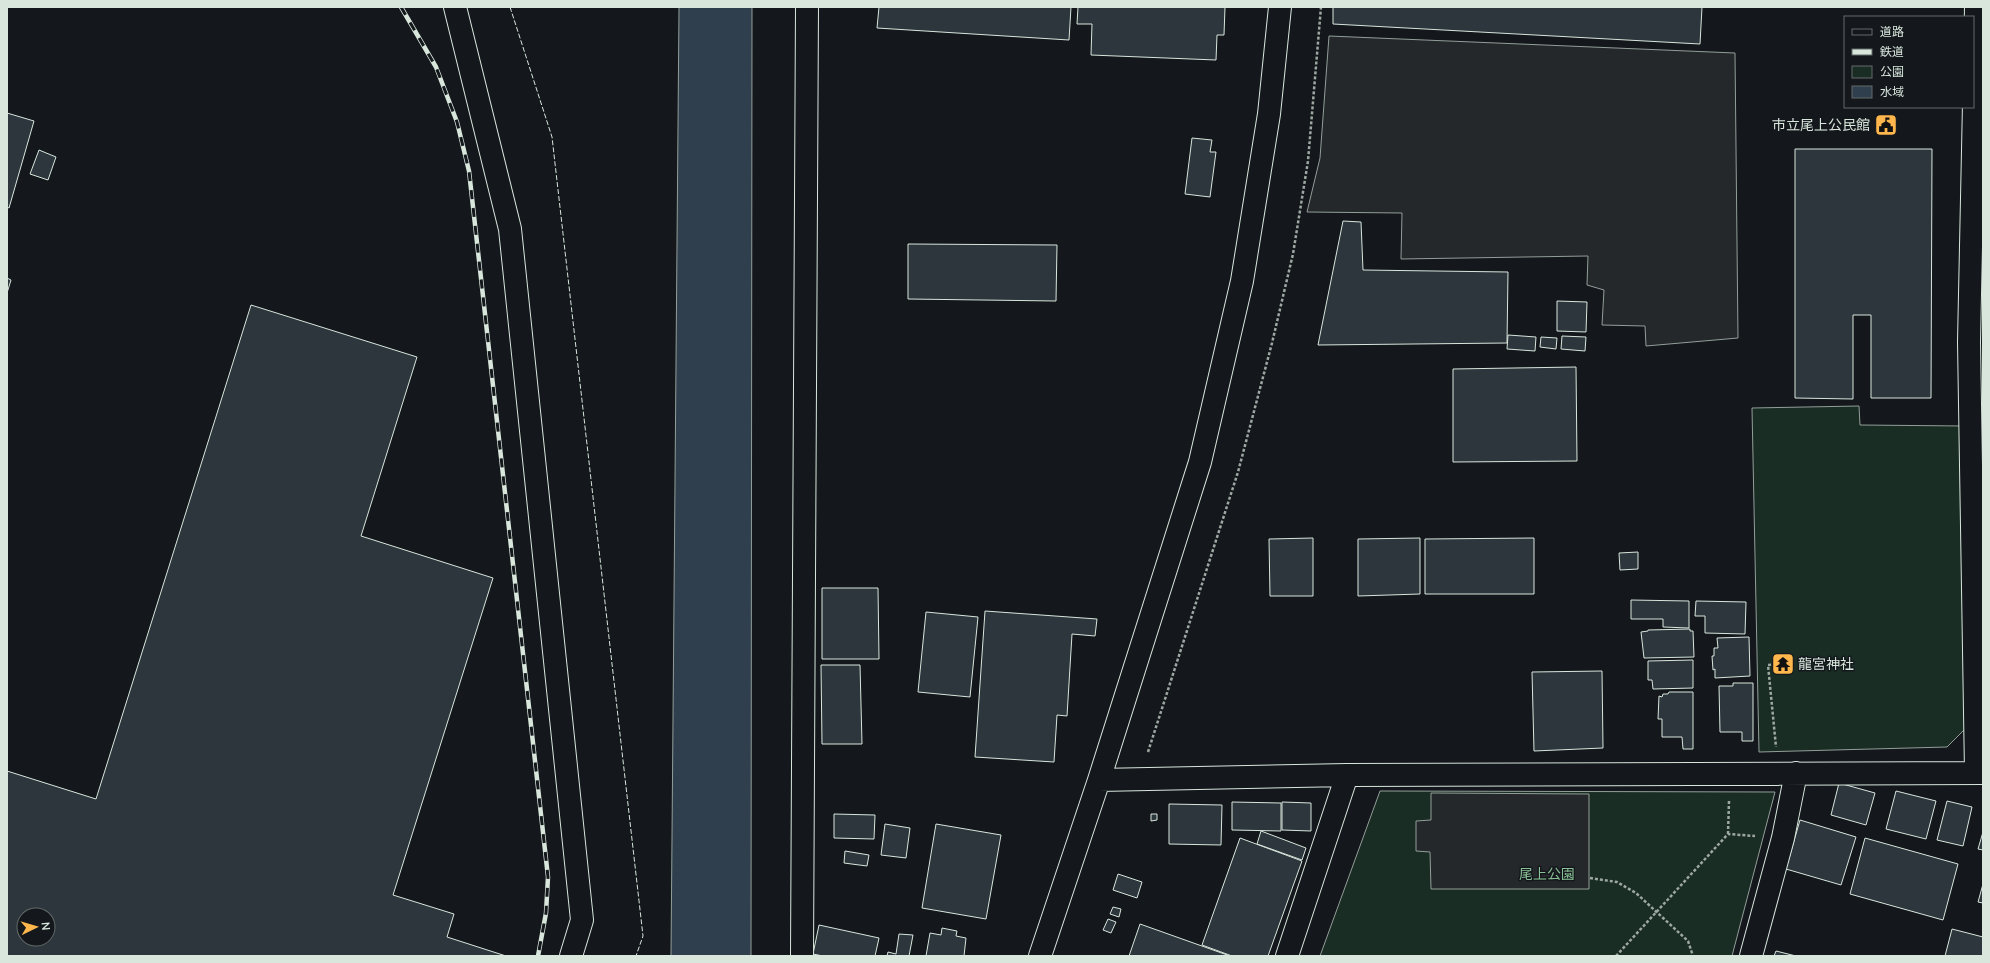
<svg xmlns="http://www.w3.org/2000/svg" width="1990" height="963" font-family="Lato,'Noto Sans JP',sans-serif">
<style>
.green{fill:#1a2d24;stroke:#939e99}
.parking{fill:#24282b;stroke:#939e99}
.water{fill:#2f3f4d;stroke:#939e99}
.building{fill:#2c363c;stroke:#d8e6dc;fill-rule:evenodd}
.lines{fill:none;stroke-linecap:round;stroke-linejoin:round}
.minor-casing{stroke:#d8e6dc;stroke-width:24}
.path{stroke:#9da8a2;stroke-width:2.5;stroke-dasharray:3 2;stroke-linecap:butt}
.minor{stroke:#14181c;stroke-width:22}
.rail-casing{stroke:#d8e6dc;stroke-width:4.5}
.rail{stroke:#14181c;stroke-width:3;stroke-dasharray:9;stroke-linecap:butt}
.fence{stroke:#d8e6dc;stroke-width:1;stroke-dasharray:5 2;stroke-linecap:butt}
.labels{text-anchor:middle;stroke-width:3;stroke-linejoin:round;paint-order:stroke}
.poi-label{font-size:14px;fill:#d8e6dc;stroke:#14181c;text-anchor:end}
.park-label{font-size:14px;fill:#8ac095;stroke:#14181c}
</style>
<rect width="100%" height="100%" fill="#14181c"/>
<path class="green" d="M1859 406 1860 425 1964 426 1965 729 1947 747 1759 752 1752 408Z
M1380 791 1775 792 1732 956H1320Z"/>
<path class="parking" d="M1329 36 1735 53 1738 338 1646 346 1645 326 1602 325 1604 290 1587 285 1588 256 1401 259 1402 213 1307 212 1320 158Z
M1431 793 1589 794V889H1431L1430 852 1416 851V821L1431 820Z"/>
<path class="water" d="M679 7H752L751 956H671Z"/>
<path class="building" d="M879 7H1071L1069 40 877 28Z
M1078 7H1225L1224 35H1217L1216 60 1091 55 1092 24H1077Z
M1333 7H1702L1700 44 1333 24Z
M7 113 34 121 9 208 7 207Z
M1192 138 1212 140 1210 152H1216L1210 197 1185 194Z
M1795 149H1932L1931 398H1871V315H1853V399L1795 398Z
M39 150 56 157 48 180 30 174Z
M1343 221 1361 222 1363 270 1508 272 1507 343 1318 345Z
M908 244 1057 245 1056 301 908 299Z
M7 278 11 280 7 293Z
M1557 301 1587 302 1586 332 1557 331Z
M251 305 417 357 361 536 493 578 393 895 454 914 447 937 506 956H7V771L96 799ZM24 915H48V939H24Z
M1508 335 1536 337 1535 351 1507 349Z
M1562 336 1586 337 1585 351 1561 349Z
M1541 337 1557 338 1556 349 1540 347Z
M1576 367 1577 461 1453 462V369Z
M1313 538V596H1270L1269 539Z
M1420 538V594L1358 596V539Z
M1534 538V594H1425V539Z
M1638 552V569L1620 570 1619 553Z
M822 588H878L879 659H822Z
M1631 600 1689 601V628L1663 627V619H1631Z
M1696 601 1746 602 1745 634 1705 633V616H1695Z
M985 611 1097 619 1095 636 1072 634 1067 716 1057 715 1054 762 975 757Z
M926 612 978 617 970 697 918 692Z
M1690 629V631H1693L1694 657 1644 658 1641 632 1648 631V630Z
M1749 637 1750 676 1715 678V669L1713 670 1712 656H1714V648H1718L1717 638Z
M1693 660V688L1653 689 1652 680H1648V661Z
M821 665H860L862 744H822Z
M1602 671 1603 748 1534 751 1532 672Z
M1733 683H1753V741H1742V732H1720L1719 686H1733Z
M1669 692H1693V749H1683L1682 737H1662V719H1658L1659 696 1662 697 1663 694H1668Z
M1839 783 1875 793 1866 825 1831 815Z
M1896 791 1936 801 1926 839 1886 829Z
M1947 801 1972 807 1963 846 1937 840Z
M1232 802 1281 803V831L1232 830Z
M1282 802 1311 803V831L1282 830Z
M1169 804 1222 805 1221 845 1169 844Z
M834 814 875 815 874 839 834 838Z
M1151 814H1157V820L1151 821Z
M1800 820 1856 837 1841 885 1786 869Z
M885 824 910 828 906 858 881 855Z
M936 824 1001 835 986 919 922 908Z
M1261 831 1306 848 1302 860 1257 844Z
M1983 832V850L1978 849Z
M1240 838 1302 861 1268 956H1232L1202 945Z
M1865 838 1958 864 1943 920 1850 894Z
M845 851 869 855 867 866 844 863Z
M1118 874 1142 882 1137 898 1113 890Z
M1983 884V903L1978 902Z
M1113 907 1121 909 1119 917 1110 914Z
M1108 919 1116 922 1111 933 1103 930Z
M1140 924 1230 956H1129Z
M819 925 879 938 875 956H823L813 954Z
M942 928 957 931 956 936 966 938 964 956H926L930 933 941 935Z
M1952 929 1983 937V956H1945Z
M899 934 913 935 909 956H887L888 952 896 954Z
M1776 951 1796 956H1774Z"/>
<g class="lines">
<g class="minor-casing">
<path id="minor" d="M455 7 510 229 582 920 571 956
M1976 773 1969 342 1976 7
M1099 780 1347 775 1983 773
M802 956 807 7
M1040 956 1099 780 1200 462 1242 281 1269 114 1280 7
M1287 956 1347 775
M1751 956 1783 838 1796 773"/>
</g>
<path class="path" d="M1776 664 1768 665 1776 747
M1148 752 1238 472 1272 343 1293 254 1308 161 1321 7
M1728 834 1729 801
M1590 878 1617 882 1636 893 1688 941 1693 956
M1616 956 1728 834 1755 836"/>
<use href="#minor" class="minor"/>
<g class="rail-casing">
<path id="rail" d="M401 7 436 67 457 122 469 171 548 877 546 913 538 956"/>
</g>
<use href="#rail" class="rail"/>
<path class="fence" d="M510 7 552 137 643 936 636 956"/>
</g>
<defs>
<g id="civic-square" transform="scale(1.15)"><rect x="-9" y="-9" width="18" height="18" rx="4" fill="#ffb74d" stroke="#14181c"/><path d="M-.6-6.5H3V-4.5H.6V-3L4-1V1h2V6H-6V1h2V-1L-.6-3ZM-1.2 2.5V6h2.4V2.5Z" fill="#111"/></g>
<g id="temple-square" transform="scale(1.15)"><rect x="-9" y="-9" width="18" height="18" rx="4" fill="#ffb74d" stroke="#14181c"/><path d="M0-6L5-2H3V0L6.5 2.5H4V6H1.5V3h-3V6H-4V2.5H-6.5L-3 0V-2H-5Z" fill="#111"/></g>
</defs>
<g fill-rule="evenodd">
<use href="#civic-square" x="1886" y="125"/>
<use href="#temple-square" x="1783" y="664"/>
</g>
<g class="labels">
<g class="poi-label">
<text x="1870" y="130">市立尾上公民館</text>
<text x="1798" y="669" text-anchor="start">龍宮神社</text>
</g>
<g class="park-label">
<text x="1547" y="879">尾上公園</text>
</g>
</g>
<rect width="1990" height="963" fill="none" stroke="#d8e6dc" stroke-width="16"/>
<rect x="1844" y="16" width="130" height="92" fill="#14181c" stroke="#626a69"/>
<rect x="1852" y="29" width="20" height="6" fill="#14181c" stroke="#626a69"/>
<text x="1880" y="36" font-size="12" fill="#d8e6dc">道路</text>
<rect x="1852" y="49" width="20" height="6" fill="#d8e6dc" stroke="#626a69"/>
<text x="1880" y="56" font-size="12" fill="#d8e6dc">鉄道</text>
<rect x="1852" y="66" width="20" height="12" fill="#1a2d24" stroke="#626a69"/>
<text x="1880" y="76" font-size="12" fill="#d8e6dc">公園</text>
<rect x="1852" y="86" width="20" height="12" fill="#2f3f4d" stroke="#626a69"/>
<text x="1880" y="96" font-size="12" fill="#d8e6dc">水域</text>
<g transform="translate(36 927) rotate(85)"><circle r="19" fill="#14181c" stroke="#626a69"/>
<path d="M0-3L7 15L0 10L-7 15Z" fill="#ffb74d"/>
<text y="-6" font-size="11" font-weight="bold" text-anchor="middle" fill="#d8e6dc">N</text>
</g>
</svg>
